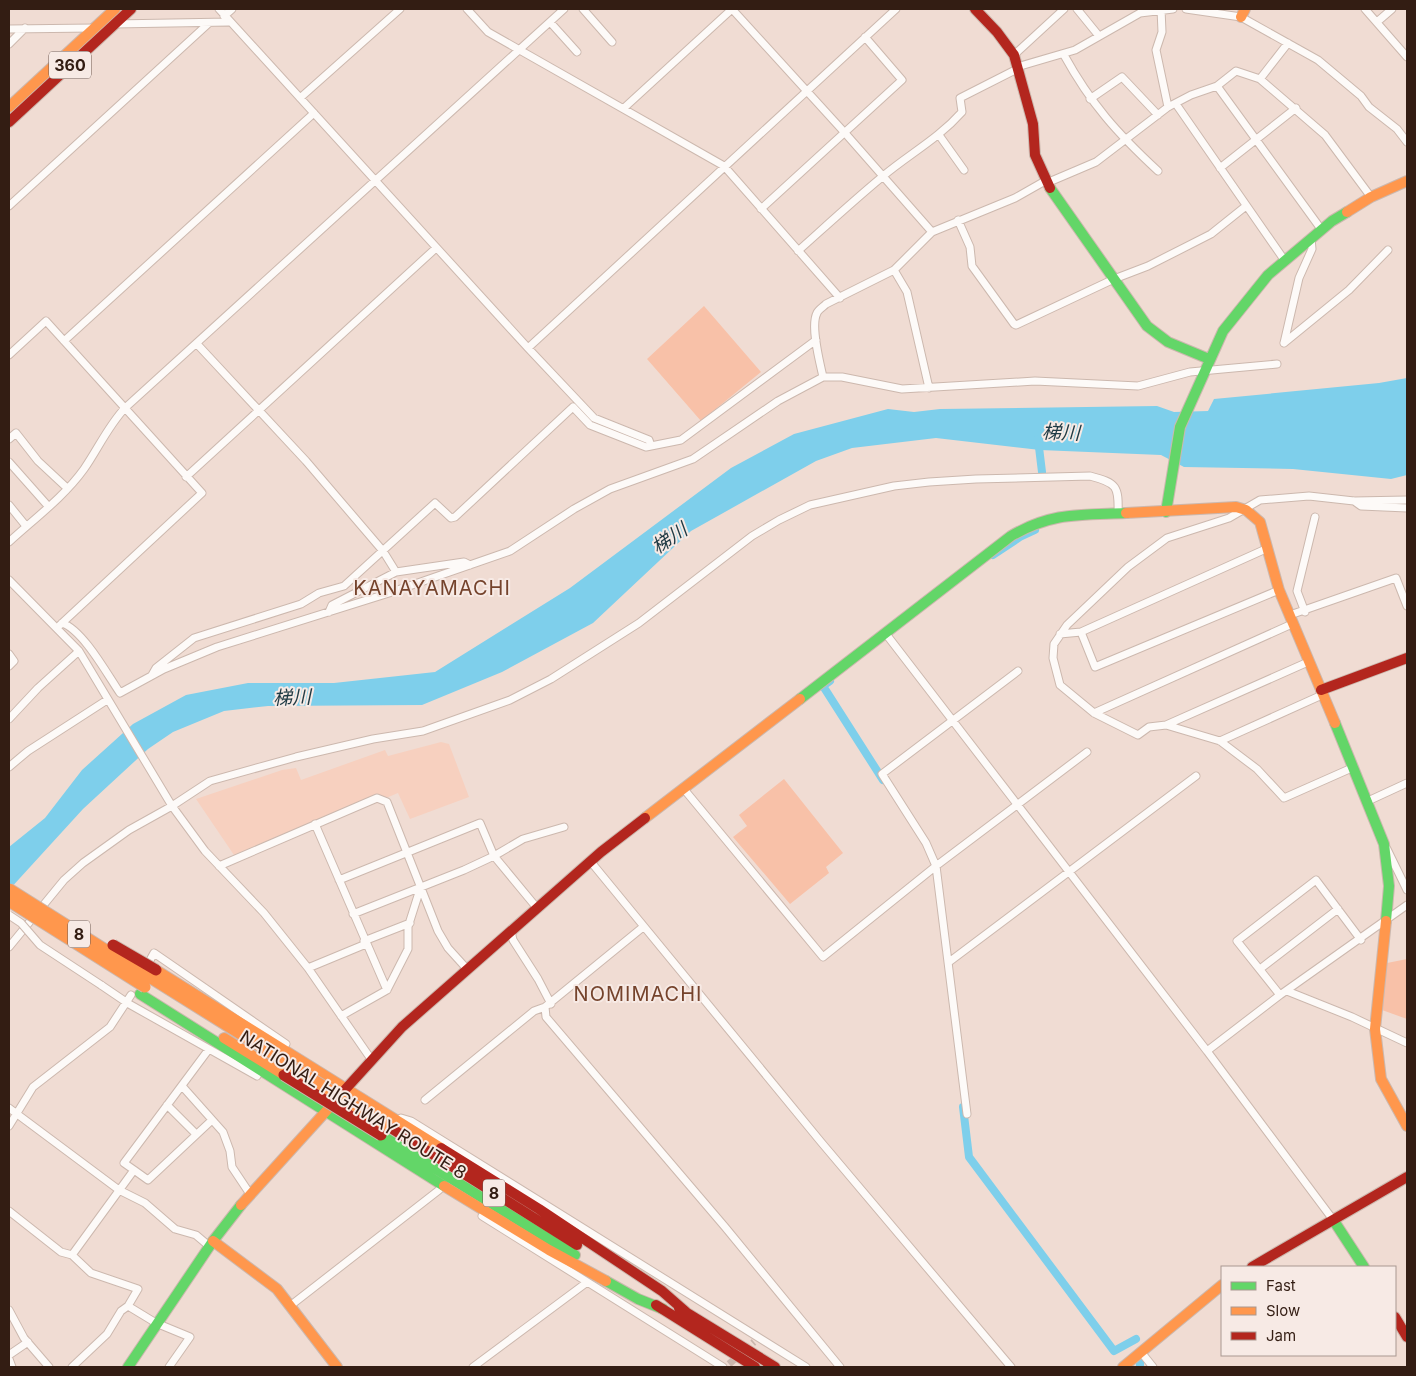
<svg xmlns="http://www.w3.org/2000/svg" width="1416" height="1376" font-family="Inter,'Noto Sans JP',sans-serif">
<style>
.built{fill:#f7d0bf}
.green{fill:#f8c1a8}
.water{fill:#7ecfeb}
.lines{fill:none;stroke-linecap:round;stroke-linejoin:round}
.canal{stroke:#7ecfeb;stroke-width:8}
.street-tunnel{stroke:#cab6ad;stroke-width:7;stroke-dasharray:7 3.5;stroke-linecap:butt}
.street-casing{stroke:#ccb8ae;stroke-width:9}
.fast-casing{stroke:#ccb8ae;stroke-width:12}
.slow-casing{stroke:#ccb8ae;stroke-width:12}
.jam-casing{stroke:#ccb8ae;stroke-width:12}
.street{stroke:#fdfaf8;stroke-width:7}
.fast{stroke:#63d668;stroke-width:10}
.slow{stroke:#ff974d;stroke-width:10}
.jam{stroke:#b3261e;stroke-width:10}
.street-bridge-casing{stroke:#ccb8ae;stroke-width:9;stroke-linecap:butt}
.slow-bridge-casing{stroke:#ccb8ae;stroke-width:13;stroke-linecap:butt}
.jam-bridge-casing{stroke:#ccb8ae;stroke-width:13;stroke-linecap:butt}
.street-bridge{stroke:#fdfaf8;stroke-width:7}
.slow-bridge{stroke:#ff974d;stroke-width:11}
.jam-bridge{stroke:#b3261e;stroke-width:11}
.labels{text-anchor:middle;stroke-width:4;stroke-linejoin:round;paint-order:stroke}
.shield{fill:#f7eae5;stroke:#6e5a52;stroke-width:1}
.shield-label{font-size:16px;font-weight:bold;fill:#331d13}
.street-label{font-size:18px;fill:#331d13;stroke:#f7eae5}
.water-label{font-size:19px;font-style:italic;fill:#1f3a44;stroke:#f7eae5}
.quarter-label{font-size:20px;letter-spacing:1px;fill:#75432c;stroke:#f7eae5}
</style>
<rect width="100%" height="100%" fill="#f0dcd3"/>
<path class="built" d="M441 742 449 744 469 797 410 819 398 793 386 798 374 796 234 855 196 799 282 770 296 768 301 780 385 750 388 756Z"/>
<path class="green" d="M704 306 761 372 701 421 647 359Z
M784 779 843 853 826 867 829 873 790 904 733 837 747 826 739 815Z
M1407 959V1019L1382 1010 1387 963Z"/>
<path class="water" d="M1407 378V475L1391 479 1293 469 1184 467 1161 455 1040 450 936 438 852 448 816 461 691 531 593 623 502 672 422 705 268 706 224 711 173 732 148 749 83 809 9 890V847L45 818 82 770 133 724 186 695 248 683H334L435 672 570 588 731 468 794 434 888 409 914 412 940 409 1157 406 1174 412 1208 411 1214 399 1379 383Z"/>
<g class="lines">
<path class="canal" d="M1038 439 1042 472
M993 555 1020 537 1035 530
M830 681 823 686 883 780
M963 1107 969 1157 1114 1351 1136 1339
M1140 1367V1362"/>
<path class="street-tunnel" d="M729 1364 754 1342"/>
<g class="street-casing">
<path id="street" d="M219 9 528 348 594 418 649 440 651 446
M467 9 488 32 724 166 840 298
M583 9 612 42
M732 9 845 133 932 232
M1077 9 1099 36
M1161 9 1162 32 1156 50 1168 107
M1186 9 1241 17 1318 60 1361 96 1369 107 1397 129 1407 142
M1365 9 1407 57
M224 16 232 9
M550 22 577 52
M1377 22 1392 9
M114 24 229 22
M9 29 94 28
M9 44 25 28
M1014 55 1064 9
M1064 55C1091 104 1117 133 1158 171
M1017 67 1075 50 1140 13 1173 9
M1260 79 1288 43
M1217 86 1321 229
M300 98 400 9
M1090 99 1122 77 1158 115
M1176 104 1285 261
M624 108 732 9
M939 135 964 170
M1220 168 1296 108
M9 206 209 23
M761 209 902 80 865 37
M958 220 970 247 972 266 1014 324 1016 325 1114 279 1148 266 1211 234 1246 206
M798 251C826 226 853 201 882 177 909 154 937 140 962 112L960 98 1017 69
M894 270 907 292 929 388
M64 341 314 113
M1284 343 1349 290 1388 250
M1284 343 1299 278 1312 249 1311 238
M197 344 306 461 383 551 396 572 464 562 470 565
M528 348 896 9
M9 355 46 321 202 493 60 625
M823 377C820 363 810 326 817 313 818 310 823 307 826 304L894 270 932 232 1015 198 1045 181 1049 182 1096 162 1168 107 1191 95 1217 86 1236 71 1260 79 1325 135 1371 197
M9 439 16 433 38 461 67 488
M9 462 48 506
M186 477 436 248
M1354 501 1361 506 1407 508
M9 505 26 526
M9 542C34 519 64 497 84 469 98 449 108 426 125 408L564 9
M9 580 79 651 172 806 205 851 264 913 308 968 371 1059
M329 612 332 605 396 572
M1305 612 1297 591 1315 517
M1290 615 1396 578 1407 606
M62 623C83 630 107 674 120 693L164 669 217 647 389 593 510 551 574 509 610 489 693 459 778 401 823 377H842L902 389 1035 381 1138 386 1190 372 1277 364
M1081 632 1095 667 1279 590
M886 634 1207 1051
M1060 634 1081 632 1268 548
M9 654 14 661 9 666
M152 675 156 668 194 638 301 604 319 593 344 586 435 503 451 518 455 517 573 407 590 425 646 447 681 440 816 340
M1094 713 1292 624
M9 719 38 688 79 651
M1166 725 1308 662
M1220 741 1322 695
M9 767 28 751 107 700
M1354 767 1284 798 1257 769 1220 741 1166 725 1149 727 1138 735 1094 713 1060 685 1053 658 1054 644 1067 625 1128 567 1167 538 1229 518 1260 500 1309 496 1354 501 1407 500
M683 788 823 957 936 866 1087 752
M1368 801 1407 783
M315 824 387 990
M1387 849 1407 890
M591 862 821 1142 1011 1367
M219 866 377 798 387 802 438 931 448 948 467 969
M339 880 480 823 494 856 537 908
M353 914 464 870 494 856 523 839 564 827
M643 927 545 1007 546 1017 725 1227 840 1367
M511 931 513 940 538 979 551 1004
M364 941 410 923
M9 947 64 880 83 863 129 830 172 806 210 781 296 757 373 739 423 731 510 700 551 679 639 623 752 536 779 520 810 505 894 486 929 482 976 479 1090 476C1117 483 1119 486 1118 514
M149 962 154 953 286 1044
M949 962 1196 776
M308 968 366 944
M1260 969 1338 909
M101 985 129 1004 257 1076
M1287 991 1352 1017 1407 1043
M1280 995 1237 941 1316 880 1361 940
M341 1016 387 990 408 949V927L421 886
M182 1086 223 1132 230 1151 232 1167 250 1194
M425 1100 534 1011 545 1007
M167 1105 196 1134
M9 1108 119 1190 145 1203 175 1229 196 1235 209 1246
M967 1114 936 866 926 843 882 774 1018 671
M401 1118 411 1121 806 1367
M9 1126 33 1087 110 1027 131 995
M134 1170 124 1163 209 1049
M9 1211 61 1252 72 1255 91 1273 138 1289 128 1306
M482 1216 723 1367
M1334 1221 1207 1051 1280 995 1407 905
M72 1255 134 1170 148 1180 212 1120
M290 1306 439 1190
M9 1310 24 1338 49 1367
M1141 1352 1153 1367
M9 1355 28 1342
M9 1359 12 1367
M72 1367 107 1334 121 1311 128 1306 156 1323 190 1337 169 1367
M473 1367 586 1283"/>
</g>
<g class="fast-casing">
<path id="fast" d="M1050 188 1147 326 1168 342 1209 359
M1166 512 1180 427 1223 331 1268 275 1332 221 1347 212
M800 699 1011 536C1052 512 1080 515 1126 513
M1335 723 1384 844 1389 886 1386 921
M140 994 444 1186
M381 1135 575 1255
M1334 1221 1364 1267
M606 1281 638 1299 663 1309
M128 1367 213 1241 241 1205"/>
</g>
<g class="slow-casing">
<path id="slow" d="M1241 17 1245 9
M9 107 115 9
M1347 212 1371 197 1407 181
M1126 513 1236 507 1246 510 1260 522 1279 590 1335 723
M645 818 800 699
M1386 921 1375 1029 1381 1079 1407 1126
M156 970 441 1148
M150 978 291 1066
M224 1038 284 1075
M444 1186 549 1250 606 1281
M241 1205 329 1108
M213 1241 277 1289 337 1367
M1123 1367 1222 1285"/>
</g>
<g class="jam-casing">
<path id="jam" d="M975 9 997 32 1014 55 1033 124 1035 155 1050 188
M9 122 131 9
M1321 690 1407 658
M342 1093 402 1027 601 852 645 818
M386 1125 577 1245
M441 1148 539 1209 662 1291 686 1312
M1252 1267 1407 1177
M656 1305 755 1367
M679 1308 775 1367
M1395 1317 1407 1337"/>
</g>
<use href="#street" class="street"/>
<use href="#fast" class="fast"/>
<use href="#slow" class="slow"/>
<use href="#jam" class="jam"/>
<g class="street-bridge-casing">
<path id="street-bridge" d="M9 915 21 923 40 945 101 985"/>
</g>
<g class="slow-bridge-casing">
<path id="slow-bridge" d="M9 889 150 978
M9 901 145 987
M291 1066 386 1125"/>
</g>
<g class="jam-bridge-casing">
<path id="jam-bridge" d="M113 945 156 970
M284 1075 381 1135"/>
</g>
<use href="#street-bridge" class="street-bridge"/>
<use href="#slow-bridge" class="slow-bridge"/>
<use href="#jam-bridge" class="jam-bridge"/>
</g>
<g class="labels">
<g class="shield">
<rect x="49" y="51.5" width="42" height="27" rx="4"/>
<rect x="68" y="920.5" width="22" height="27" rx="4"/>
<rect x="483" y="1179.5" width="22" height="27" rx="4"/>
</g>
<g class="shield-label">
<text x="70" y="71">360</text>
<text x="79" y="940">8</text>
<text x="494" y="1199">8</text>
</g>
<g class="street-label">
<text transform="translate(353 1105) rotate(32)" y="6">NATIONAL HIGHWAY ROUTE 8</text>
</g>
<g class="water-label">
<text transform="translate(1061 432) rotate(2)" y="7">梯川</text>
<text transform="translate(669 538) rotate(-34)" y="7">梯川</text>
<text transform="translate(292 697) rotate(-2)" y="7">梯川</text>
</g>
<g class="quarter-label">
<text x="432" y="595">KANAYAMACHI</text>
<text x="638" y="1001">NOMIMACHI</text>
</g>
</g>
<rect width="1416" height="1376" fill="none" stroke="#331d13" stroke-width="20"/>
<rect x="1221" y="1266" width="175" height="90" fill="#f7eae5" stroke="#a99891"/>
<rect x="1231" y="1282" width="25" height="8" fill="#63d668" stroke="#a99891"/>
<text x="1266" y="1291" font-size="15" fill="#331d13">Fast</text>
<rect x="1231" y="1307" width="25" height="8" fill="#ff974d" stroke="#a99891"/>
<text x="1266" y="1316" font-size="15" fill="#331d13">Slow</text>
<rect x="1231" y="1332" width="25" height="8" fill="#b3261e" stroke="#a99891"/>
<text x="1266" y="1341" font-size="15" fill="#331d13">Jam</text>
</svg>
